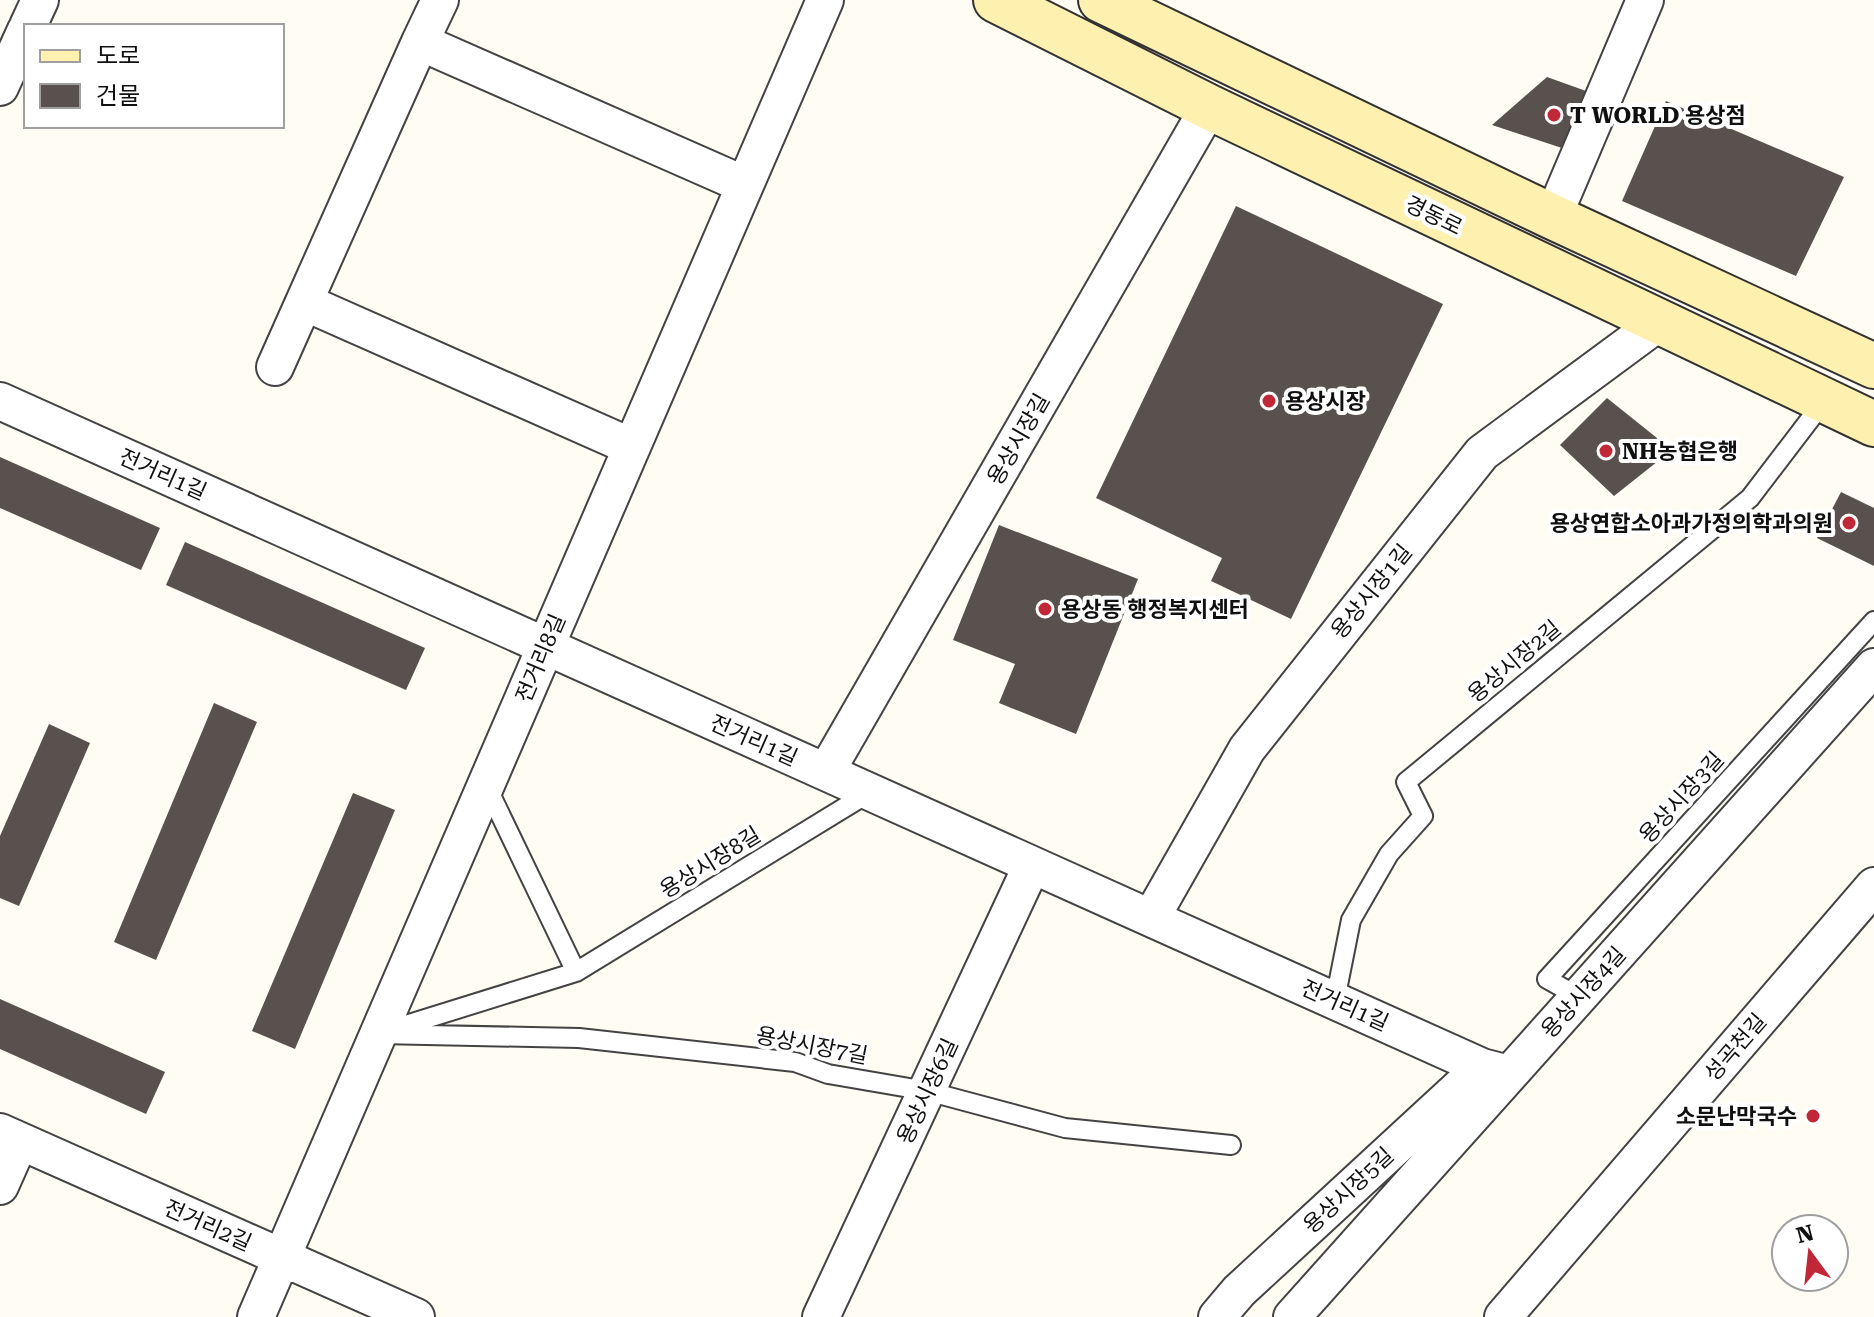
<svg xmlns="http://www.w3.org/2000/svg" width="1874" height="1317" font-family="'Roboto Serif','Noto Sans KR',serif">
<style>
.building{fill:#59514d}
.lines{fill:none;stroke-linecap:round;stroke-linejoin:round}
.lane-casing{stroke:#434343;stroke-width:22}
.street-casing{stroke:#434343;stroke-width:40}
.secondary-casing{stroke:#323232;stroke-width:48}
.lane{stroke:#fff;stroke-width:18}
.street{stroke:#fff;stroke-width:36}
.secondary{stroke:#fef1b0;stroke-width:44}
.poi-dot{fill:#c12837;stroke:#fff;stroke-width:3}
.labels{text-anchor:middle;stroke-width:8;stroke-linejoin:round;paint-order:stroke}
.poi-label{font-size:22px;font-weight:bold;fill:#101010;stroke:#fff;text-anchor:start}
.street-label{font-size:22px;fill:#101010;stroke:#fff}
</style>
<rect width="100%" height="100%" fill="#fffcf4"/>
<path class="building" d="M1547 77 1600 96 1571 151 1492 125Z
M1666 101 1844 177 1796 276 1622 201Z
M1236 206 1443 304 1291 619 1211 581 1222 558 1096 498Z
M1607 398 1672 450 1614 496 1560 445Z
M0 457 160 528 141 570 0 508Z
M1841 492 1874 508V566L1817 538Z
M999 525 1138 579 1076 734 999 703 1015 664 953 640Z
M185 542 425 648 406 690 166 585Z
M214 703 257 722 156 960 114 942Z
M49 724 90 743 19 906 0 898V836Z
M353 793 395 810 295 1049 252 1031Z
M0 999 165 1072 146 1114 0 1049Z"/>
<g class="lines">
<g class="lane-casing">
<path id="lane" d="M487 787 576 972
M1579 997 1547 979 1874 621
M1335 1000 1351 920 1389 854 1423 816 1406 782 1750 498 1824 401
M393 1029 576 972 870 792
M378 1034 579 1038 795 1062 828 1074 927 1091 1065 1128 1231 1145"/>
</g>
<g class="street-casing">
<path id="street" d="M28 26 40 0
M420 42 440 0
M0 87 26 30
M1553 217 1645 0
M275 367 304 302
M0 401 1482 1067 1509 1074
M632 447 304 302 420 42 745 185
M826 772 1209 107
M1151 918 1247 749 1482 453 1658 323
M0 1132 416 1317
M0 1186 20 1141
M256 1317 825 0
M821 1317 1032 865
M1217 1317 1239 1291 1482 1067
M1292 1317 1874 667
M1503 1317 1874 886"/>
</g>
<g class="secondary-casing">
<path id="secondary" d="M996 0 1209 107 1874 424
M1101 0 1553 217 1874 366"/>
</g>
<use href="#lane" class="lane"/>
<use href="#street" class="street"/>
<use href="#secondary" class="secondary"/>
</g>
<g class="poi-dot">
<circle cx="1554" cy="115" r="8"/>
<circle cx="1269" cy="401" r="8"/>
<circle cx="1606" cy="451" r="8"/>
<circle cx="1849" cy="523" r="8"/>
<circle cx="1045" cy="609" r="8"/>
<circle cx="1813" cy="1116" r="8"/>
</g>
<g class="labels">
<g class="poi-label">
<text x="1570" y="123">T WORLD 용상점</text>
<text x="1285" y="409">용상시장</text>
<text x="1622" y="459">NH농협은행</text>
<text x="1833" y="531" text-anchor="end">용상연합소아과가정의학과의원</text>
<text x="1061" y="617">용상동 행정복지센터</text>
<text x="1797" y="1124" text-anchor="end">소문난막국수</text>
</g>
<g class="street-label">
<text transform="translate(1434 215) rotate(26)" y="8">경동로</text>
<text transform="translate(1018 439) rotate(-60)" y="8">용상시장길</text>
<text transform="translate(163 474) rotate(24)" y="8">전거리1길</text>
<text transform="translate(1371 591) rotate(-51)" y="8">용상시장1길</text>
<text transform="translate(540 658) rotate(-67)" y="8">전거리8길</text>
<text transform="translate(1514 661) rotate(-40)" y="8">용상시장2길</text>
<text transform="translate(754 740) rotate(24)" y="8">전거리1길</text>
<text transform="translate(1681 797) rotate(-48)" y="8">용상시장3길</text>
<text transform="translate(710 862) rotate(-32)" y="8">용상시장8길</text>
<text transform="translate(1583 992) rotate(-48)" y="8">용상시장4길</text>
<text transform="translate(1345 1005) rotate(24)" y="8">전거리1길</text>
<text transform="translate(812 1045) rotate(11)" y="8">용상시장7길</text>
<text transform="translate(1735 1047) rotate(-49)" y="8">성곡천길</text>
<text transform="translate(927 1091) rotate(-65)" y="8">용상시장6길</text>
<text transform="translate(1348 1190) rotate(-43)" y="8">용상시장5길</text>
<text transform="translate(208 1225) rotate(24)" y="8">전거리2길</text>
</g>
</g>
<rect x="24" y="24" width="260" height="104" fill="#ffffff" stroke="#9f9f9f" stroke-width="2"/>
<rect x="40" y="50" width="40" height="12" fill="#fef1b0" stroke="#9f9f9f" stroke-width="2"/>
<text x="96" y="64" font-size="24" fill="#101010">도로</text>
<rect x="40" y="84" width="40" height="24" fill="#59514d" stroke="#9f9f9f" stroke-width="2"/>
<text x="96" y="104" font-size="24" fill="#101010">건물</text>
<g transform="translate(1810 1253) rotate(345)"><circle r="38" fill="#ffffff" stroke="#9f9f9f" stroke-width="2"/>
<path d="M0-6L14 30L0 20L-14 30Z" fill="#c12837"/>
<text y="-12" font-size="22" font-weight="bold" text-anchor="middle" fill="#101010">N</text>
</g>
</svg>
